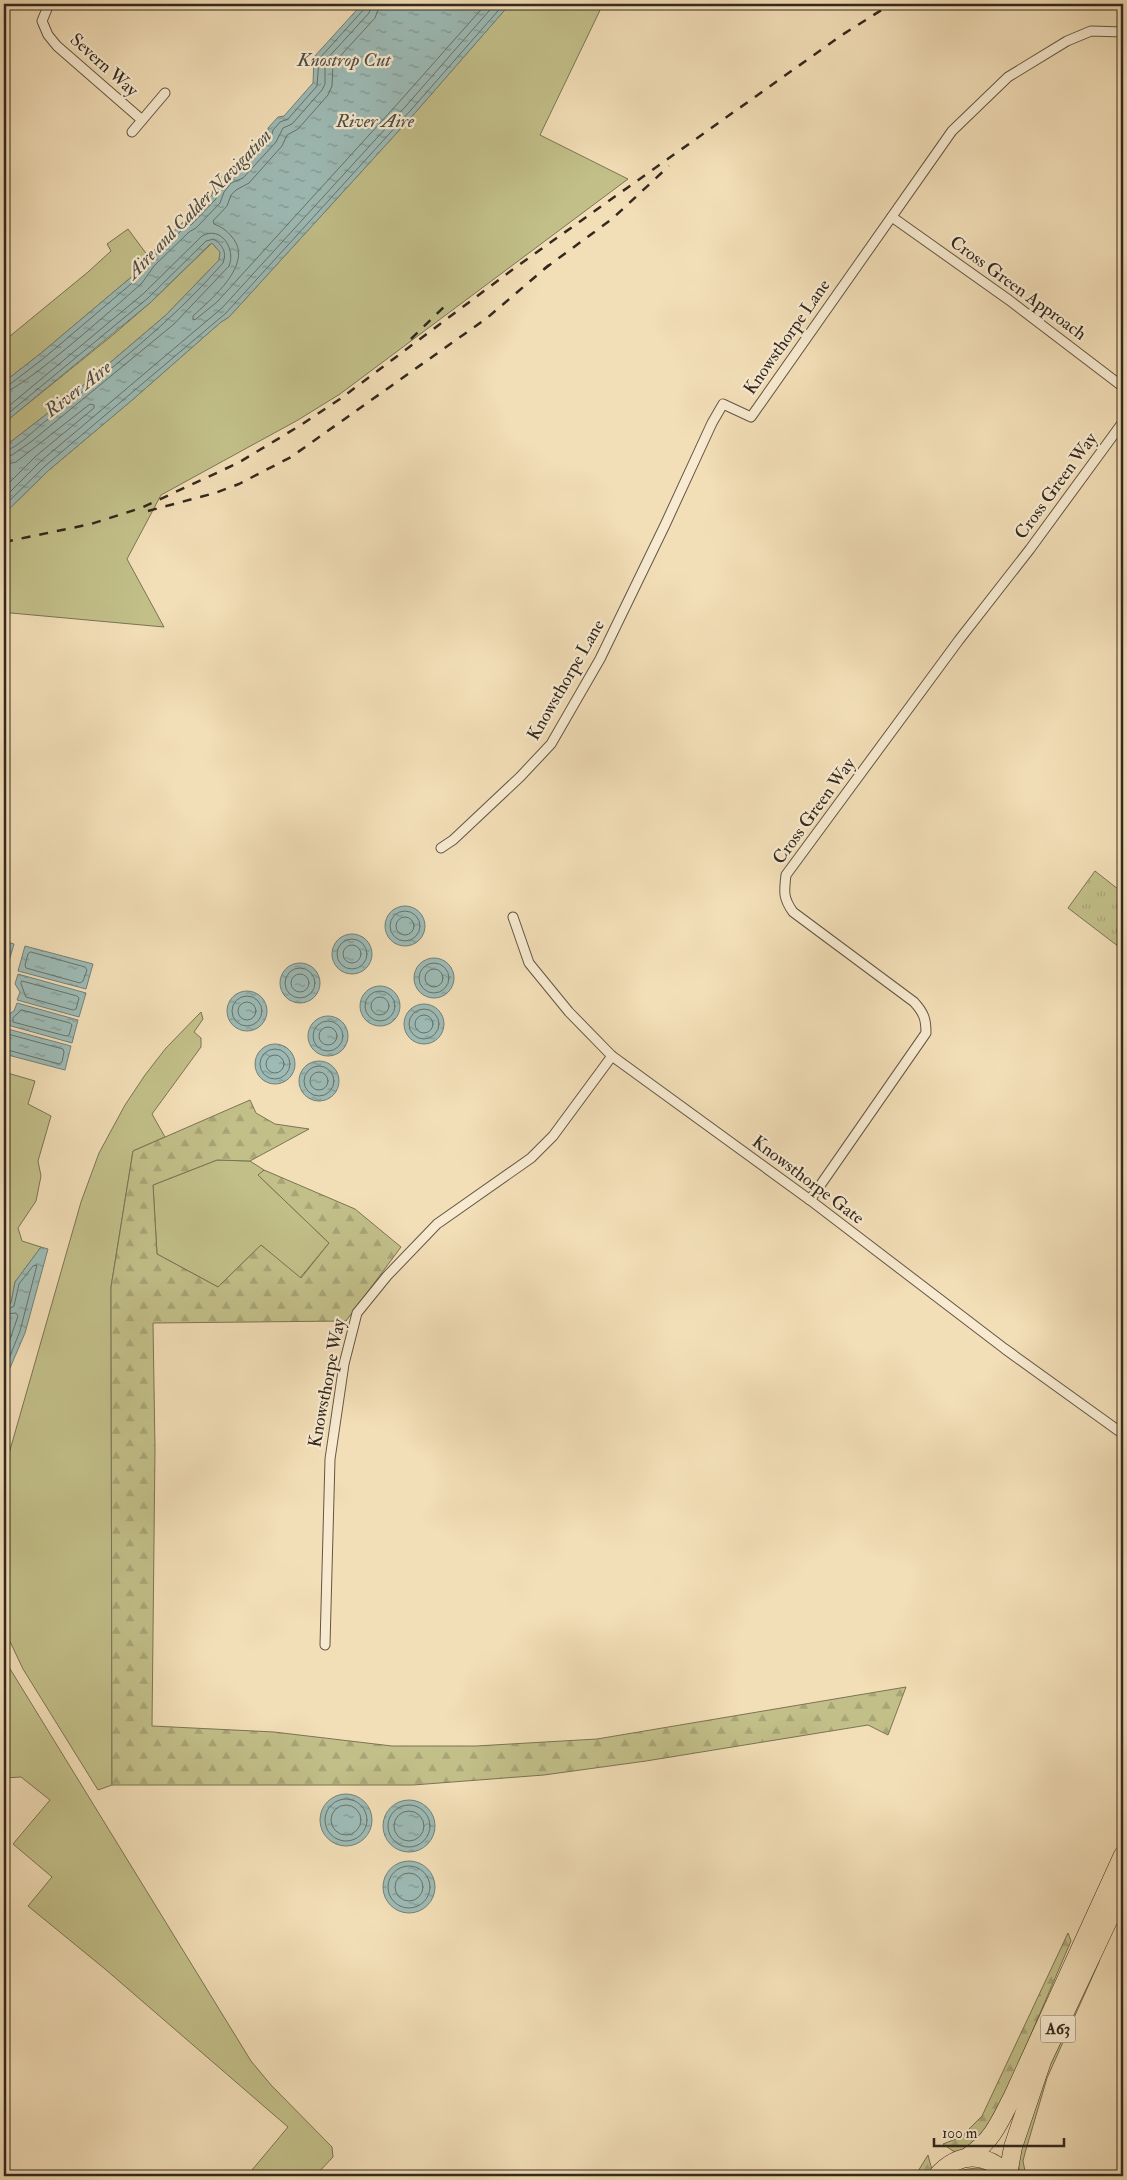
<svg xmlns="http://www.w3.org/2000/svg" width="1127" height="2180" font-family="'IM FELL Double Pica',serif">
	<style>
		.grass { fill: #c2bf89; stroke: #7b7454 }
		.forest { fill: url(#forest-firs); stroke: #7b7454 }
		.park { fill: url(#park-tufts); stroke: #7b7454 }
		.water { fill: url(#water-ripples); stroke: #738079 }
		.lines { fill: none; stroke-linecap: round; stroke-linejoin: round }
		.shore { stroke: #68726a; stroke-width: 1 }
		.street-casing { stroke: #645644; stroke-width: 11 }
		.highway-casing { stroke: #34281e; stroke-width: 19 }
		.street { stroke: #f7ead0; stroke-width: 9 }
		.highway { stroke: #f2deb7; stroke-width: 18 }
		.rail { stroke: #34281e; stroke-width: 2.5; stroke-dasharray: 9 9; stroke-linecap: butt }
		.labels { text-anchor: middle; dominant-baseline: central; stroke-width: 4.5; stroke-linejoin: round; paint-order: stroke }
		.shield { fill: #f7ead0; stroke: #6e6253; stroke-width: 1 }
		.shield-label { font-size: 16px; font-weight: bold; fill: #34281e }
		.street-label { font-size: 18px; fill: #34281e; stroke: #f7ead0 }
		.water-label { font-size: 19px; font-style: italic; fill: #4e4d44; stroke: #f7ead0 }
	</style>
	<defs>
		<pattern id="forest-firs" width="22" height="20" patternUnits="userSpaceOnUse" patternTransform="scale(1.25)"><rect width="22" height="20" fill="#c2bf89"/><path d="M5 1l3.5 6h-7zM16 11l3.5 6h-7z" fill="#a7a476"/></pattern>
		<pattern id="park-tufts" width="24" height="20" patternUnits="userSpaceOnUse" patternTransform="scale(1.25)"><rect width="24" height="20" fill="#c2bf89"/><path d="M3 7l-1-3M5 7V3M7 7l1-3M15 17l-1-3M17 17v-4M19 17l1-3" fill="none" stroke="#a7a476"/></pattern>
		<pattern id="water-ripples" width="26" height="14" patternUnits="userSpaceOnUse" patternTransform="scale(1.25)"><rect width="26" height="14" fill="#9dbbb6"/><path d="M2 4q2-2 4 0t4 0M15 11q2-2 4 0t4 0" fill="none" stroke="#819893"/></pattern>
	</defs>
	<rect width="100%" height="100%" fill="#f2deb7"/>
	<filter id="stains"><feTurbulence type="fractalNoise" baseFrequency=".004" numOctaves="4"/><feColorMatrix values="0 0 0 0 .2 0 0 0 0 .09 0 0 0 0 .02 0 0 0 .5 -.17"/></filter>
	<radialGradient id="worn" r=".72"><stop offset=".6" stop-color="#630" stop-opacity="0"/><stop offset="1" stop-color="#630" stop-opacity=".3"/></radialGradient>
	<g class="grass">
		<polygon points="510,4 603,4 540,135 628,179 340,394 298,420 161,495 127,559 164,627 11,613 4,616 4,512 9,509 49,470 131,401 221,322 229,317 414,114"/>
		<polygon points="128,229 148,256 139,266 135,274 40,354 4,382 4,341 88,272 111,251 107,244"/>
		<polygon points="212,243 220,252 219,260 166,315 79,389 4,447 4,423 114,334 151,302"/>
		<polygon points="201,1012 203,1019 194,1032 201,1038 201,1047 152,1114 165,1137 133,1151 111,1287 112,1785 98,1790 23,1669 4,1629 4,1471 81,1202 99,1153 125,1105 145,1075 166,1048"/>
		<polygon points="4,1072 35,1081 28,1104 51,1116 38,1161 41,1176 36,1201 18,1228 22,1241 41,1247 15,1282 11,1303 8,1304 4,1297"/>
		<polygon points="217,1160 250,1161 264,1170 259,1176 329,1243 300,1278 261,1245 218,1287 157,1254 153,1185"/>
		<polygon points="4,1659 251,2061 271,2085 332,2147 333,2157 315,2176 247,2176 288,2127 105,1969 28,1906 52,1877 13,1844 50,1800 21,1777 4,1778"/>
		<polygon points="1100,1953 1099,1962 1047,2078 1025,2153 1023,2161 1026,2176 1020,2176 1018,2161 1020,2152 1043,2076"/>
		<path d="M978,2168L990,2171L999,2176H953C959,2169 969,2169 978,2168Z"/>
	</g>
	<g class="forest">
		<polygon points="250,1100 256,1113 275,1124 309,1129 250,1161 217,1160 153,1185 157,1254 218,1287 261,1245 301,1278 329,1243 258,1175 264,1170 355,1209 401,1247 346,1321 153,1323 155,1449 152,1726 274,1732 392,1746 476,1746 597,1739 906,1687 888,1735 868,1725 646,1761 544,1775 413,1785 112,1785 111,1287 133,1151"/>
		<polygon points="1068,1933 1071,1941 1005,2095 981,2137 966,2149 959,2152 953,2151 943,2144 961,2137 982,2116"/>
		<polygon points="928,2155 932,2170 928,2176 915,2176"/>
	</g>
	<polygon class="park" points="1095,871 1123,893 1123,950 1068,908"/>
	<g class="water">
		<polygon points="362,4 510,4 414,114 229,317 221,322 131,401 49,470 9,509 4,512 4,447 79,389 166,315 219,260 220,252 212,243 209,245 151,302 4,423 4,382 40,354 135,274 146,258 183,222 188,220 212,195 213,188 225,173 235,170 268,134 268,128 278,117 284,116 313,83 314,57"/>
		<circle cx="405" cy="926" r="20"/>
		<circle cx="352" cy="954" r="20"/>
		<polygon points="4,941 14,944 7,968 4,967"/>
		<polygon points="25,946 93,964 86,989 18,971"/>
		<circle cx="434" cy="978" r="20"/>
		<circle cx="300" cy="983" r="20"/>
		<polygon points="18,974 86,993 79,1017 17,1000 20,992 15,984"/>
		<circle cx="380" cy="1006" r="20"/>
		<circle cx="247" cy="1011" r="20"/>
		<polygon points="17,1003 78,1020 72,1043 4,1024 6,1016 14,1011"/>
		<circle cx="424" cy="1024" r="20"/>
		<circle cx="328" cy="1036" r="20"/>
		<polygon points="4,1028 71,1046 65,1070 4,1054"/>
		<circle cx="275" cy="1064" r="20"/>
		<circle cx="319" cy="1081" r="20"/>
		<polygon points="41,1247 48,1249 25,1333 4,1382 4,1297 8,1304 11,1303 15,1282"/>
		<circle cx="346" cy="1820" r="26"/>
		<circle cx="409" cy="1826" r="26"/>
		<circle cx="409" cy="1887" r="26"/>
	</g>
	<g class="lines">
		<g class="shore">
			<path d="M380,4L375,18L333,64L332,86L328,95L298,129L287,135L282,146L249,183L236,190L231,195L227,206L213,221L214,224C222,227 227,231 232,237C255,264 211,299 193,316V320L196,319L217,302L400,101L486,4"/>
			<polyline points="4,386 9,385 44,358 138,278 149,262 185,227 192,224 216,199 218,190 228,178 239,173 271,138 273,130 280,122 288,119 317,86 319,59 364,9 366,4"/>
			<path d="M4,392C21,391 123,300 142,283L154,266L189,232L196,228L220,203L224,192L231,183L243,178L276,142L283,128L292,124L322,90L325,84V61L369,13L372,4"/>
			<path d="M4,410L143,294L202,236C221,225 236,249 229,266L174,324L32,441L12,455L4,457"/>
			<path d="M4,417L148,298L206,241L214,239C223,246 227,252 223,263C171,323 108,371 47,420C36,428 17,449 4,451"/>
			<polyline points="4,465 16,462 90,404 94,405 94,408 36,456 4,488"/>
			<polyline points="4,498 41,461 222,308 406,106 495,4"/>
			<polyline points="4,506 45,466 226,313 411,110 504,4"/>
			<circle cx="405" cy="926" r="15"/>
			<circle cx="405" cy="926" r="9"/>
			<circle cx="352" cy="954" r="15"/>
			<circle cx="352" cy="954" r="9"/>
			<polygon points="31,952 85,967 87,970 83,981 80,983 26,968 25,965 28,954"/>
			<circle cx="434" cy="978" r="15"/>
			<circle cx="300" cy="983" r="15"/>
			<circle cx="434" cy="978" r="9"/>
			<circle cx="300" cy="983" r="9"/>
			<polygon points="22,981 77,996 79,998 76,1009 73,1010 26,997 21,984"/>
			<circle cx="380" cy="1006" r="15"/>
			<circle cx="247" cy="1011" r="15"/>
			<circle cx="380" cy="1006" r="9"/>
			<circle cx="247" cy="1011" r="9"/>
			<circle cx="424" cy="1024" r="15"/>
			<polygon points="22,1010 70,1023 72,1025 69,1035 66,1036 13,1022 13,1018"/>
			<circle cx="424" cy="1024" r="9"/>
			<circle cx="328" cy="1036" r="15"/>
			<circle cx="328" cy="1036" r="9"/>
			<polyline points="4,1033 63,1049 64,1052 62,1062 59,1064 4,1049"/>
			<circle cx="275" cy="1064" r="15"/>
			<circle cx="275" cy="1064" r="9"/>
			<circle cx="319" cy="1081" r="15"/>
			<circle cx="319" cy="1081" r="9"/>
			<polyline points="4,1307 9,1309 14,1306 19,1284 33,1266 37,1265 20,1331 4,1371"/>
			<polyline points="4,1314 16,1313 18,1316 4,1357"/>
			<circle cx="346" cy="1820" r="21"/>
			<circle cx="409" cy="1826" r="21"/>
			<circle cx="346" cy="1820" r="15"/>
			<circle cx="409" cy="1826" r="15"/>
			<circle cx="409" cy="1887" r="21"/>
			<circle cx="409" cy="1887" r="14"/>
		</g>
		<defs>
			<g id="street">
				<polyline points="49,4 42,21 48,35 57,46 142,120"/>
				<polyline points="132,132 165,93"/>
				<polyline points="892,217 1009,300 1123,387"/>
				<polyline points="441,848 453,840 520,777 551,744 600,659 665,525 712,423 723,404 751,417 952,131 1008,77 1067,41 1091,31 1123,32"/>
				<polyline points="513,917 529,963 569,1012 612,1056 810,1200 1005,1349 1123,1434"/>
				<path d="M810,1200L926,1033C926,1019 924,1013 914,1002L793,912C783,898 784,892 786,875L959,640L1030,549L1123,422"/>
				<polyline points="325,1645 330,1459 344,1364 357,1313 387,1276 437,1224 531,1158 553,1136 612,1056"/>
			</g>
			<g id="highway">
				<path d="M969,2156C993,2140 1000,2121 1013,2096L1123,1855"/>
				<polyline points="1008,2175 1013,2147 1042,2061 1123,1889"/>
				<path d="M937,2176C959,2151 987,2152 1009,2176"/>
			</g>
		</defs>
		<use href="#street" class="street-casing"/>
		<use href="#highway" class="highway-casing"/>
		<use href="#street" class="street"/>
		<use href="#highway" class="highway"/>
		<g class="rail">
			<polyline points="544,269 612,219 669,166"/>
			<polyline points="411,339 449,302"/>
			<polyline points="148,511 215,493 239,484 291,457 487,318 549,265"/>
			<polyline points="4,542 91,524 141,508 238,463 301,425 340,399 516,267 842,35 891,4"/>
		</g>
	</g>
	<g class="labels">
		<rect class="shield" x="1040.5" y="2015.5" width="35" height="27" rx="4"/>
		<g class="shield-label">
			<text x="1058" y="2029">A63</text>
		</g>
		<g class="street-label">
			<text transform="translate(104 65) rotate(42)">Severn Way</text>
			<text transform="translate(1018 288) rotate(36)">Cross Green Approach</text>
			<text transform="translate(787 337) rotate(-55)">Knowsthorpe Lane</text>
			<text transform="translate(1056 486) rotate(-54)">Cross Green Way</text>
			<text transform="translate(566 680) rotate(-60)">Knowsthorpe Lane</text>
			<text transform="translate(814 811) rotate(-54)">Cross Green Way</text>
			<text transform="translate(808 1180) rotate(37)">Knowsthorpe Gate</text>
			<text transform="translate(327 1383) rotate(-79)">Knowsthorpe Way</text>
		</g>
		<g class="water-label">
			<text x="344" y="60">Knostrop Cut</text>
			<text x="375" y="121">River Aire</text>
			<text transform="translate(199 204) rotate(-46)">Aire and Calder Navigation</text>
			<text transform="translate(78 389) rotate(-38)">River Aire</text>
		</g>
	</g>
	<rect width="1127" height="2180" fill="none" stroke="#f2deb7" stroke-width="20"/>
	<rect x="5" y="5" width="1117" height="2170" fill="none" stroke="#34281e" stroke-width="2.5"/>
	<rect x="10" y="10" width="1107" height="2160" fill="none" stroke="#34281e"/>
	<path d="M934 2138v8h130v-8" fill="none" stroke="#34281e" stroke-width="2.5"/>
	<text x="942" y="2138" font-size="15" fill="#34281e" stroke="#f7ead0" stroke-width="4" paint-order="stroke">100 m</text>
	<rect width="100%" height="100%" filter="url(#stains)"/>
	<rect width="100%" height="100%" fill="url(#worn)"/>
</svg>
